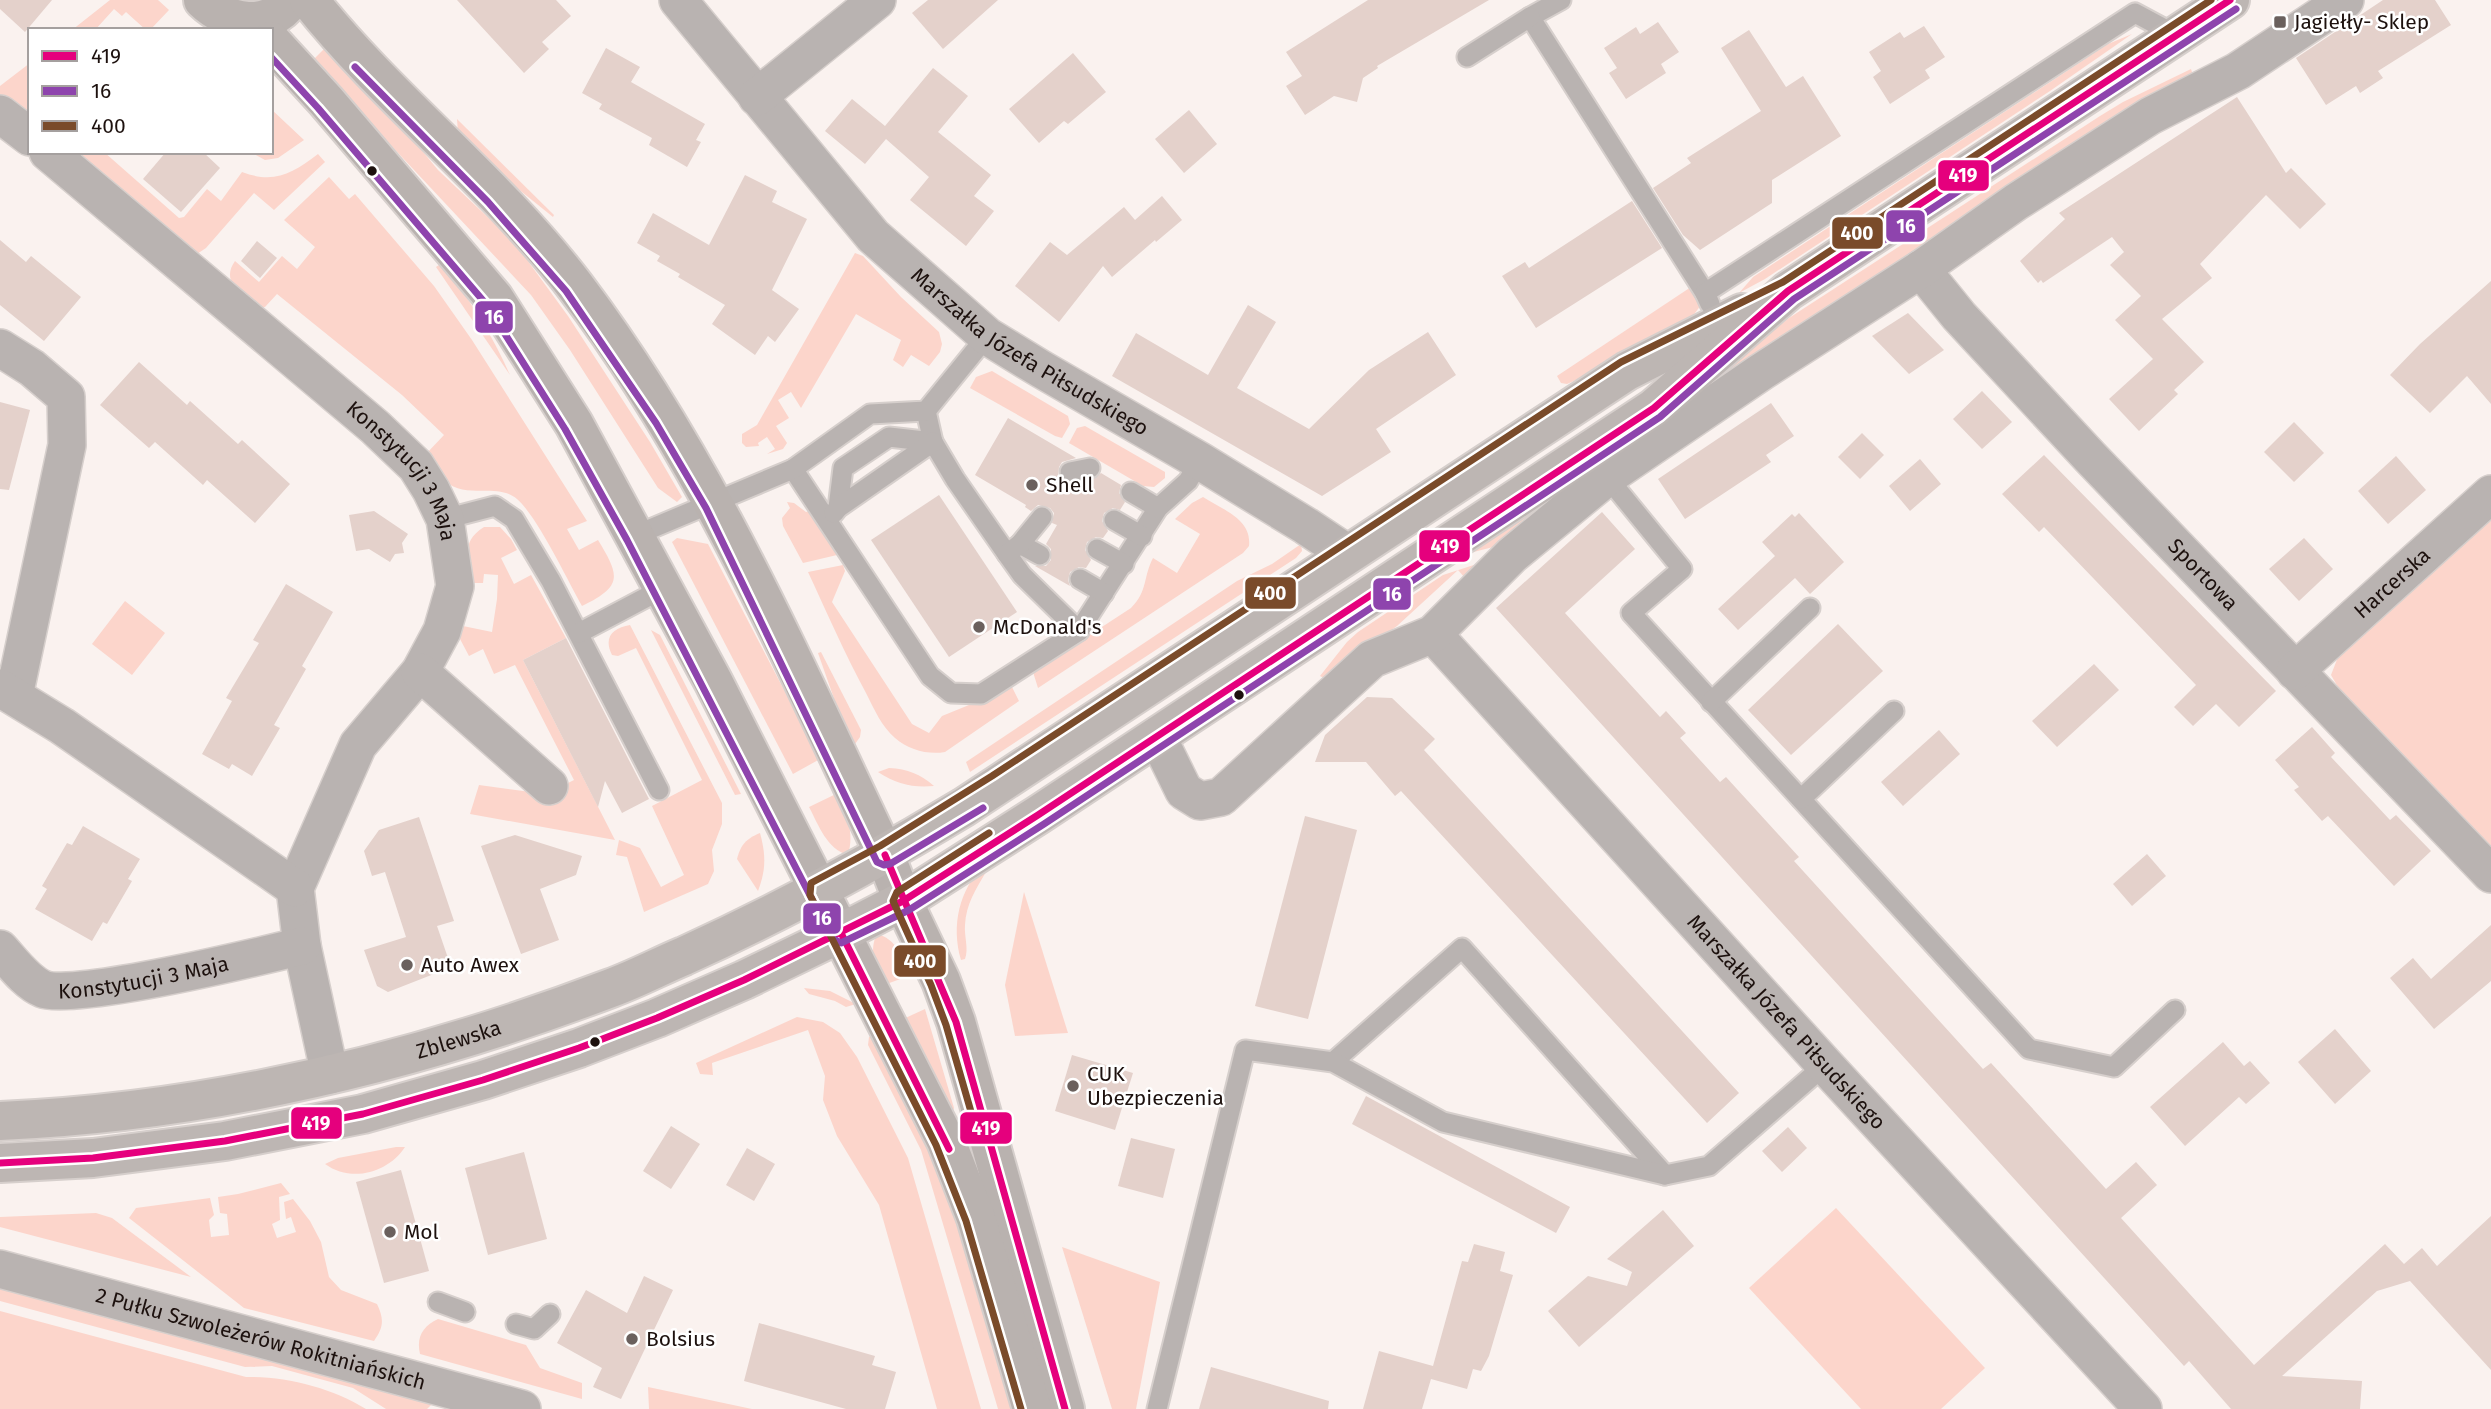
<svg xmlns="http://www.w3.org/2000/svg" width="2491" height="1409" font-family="'Fira Sans',sans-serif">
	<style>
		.green { fill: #fcd5cb }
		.building { fill: #e4d1cb }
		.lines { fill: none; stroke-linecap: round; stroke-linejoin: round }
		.lane-casing { stroke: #d6cfcc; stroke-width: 23 }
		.street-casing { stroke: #d6cfcc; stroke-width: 40 }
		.secondary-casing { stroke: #d6cfcc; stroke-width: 42 }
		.primary-casing { stroke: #d6cfcc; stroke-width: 42 }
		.lane { stroke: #b9b3b1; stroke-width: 19 }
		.street { stroke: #b9b3b1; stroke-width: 37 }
		.secondary { stroke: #b9b2af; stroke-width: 38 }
		.primary { stroke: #bdb6b3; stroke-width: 38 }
		.bus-1-casing { stroke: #fff; stroke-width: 12 }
		.bus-2-casing { stroke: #fff; stroke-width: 12 }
		.bus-3-casing { stroke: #fff; stroke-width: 12 }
		.bus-1 { stroke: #e5007d; stroke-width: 7 }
		.bus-2 { stroke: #8e44ad; stroke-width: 7 }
		.bus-3 { stroke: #7a4b2a; stroke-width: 7 }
		.poi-dot { fill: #6a605d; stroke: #fff; stroke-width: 2.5 }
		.bus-dot { fill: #1d110e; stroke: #fff; stroke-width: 2.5 }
		.labels { text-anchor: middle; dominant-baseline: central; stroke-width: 5; stroke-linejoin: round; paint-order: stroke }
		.poi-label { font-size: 21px; fill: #1d110e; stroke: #fff; text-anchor: start }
		.street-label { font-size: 21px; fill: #1d110e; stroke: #fff }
		.line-badge { stroke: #fff; stroke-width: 2.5 }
		.badge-label { font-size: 19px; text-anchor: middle; font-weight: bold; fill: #fff }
	</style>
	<rect width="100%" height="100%" fill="#faf2ef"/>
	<g class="green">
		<polygon points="110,0 158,0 169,10 150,30 146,30 126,12 122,16 114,9 95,30 72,30"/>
		<polygon points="2132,34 2050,91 1765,279 1739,293 1753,277 2108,44"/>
		<polygon points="332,41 438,170 514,242 568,316 650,442 682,497 677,502 658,488 570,350 531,295 312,61"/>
		<polygon points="30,63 30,122 0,96 0,86"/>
		<polygon points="2191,69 2194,78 1672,410 1789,318 2100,116 2123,102"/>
		<polygon points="271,109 304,140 278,158 265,160 254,154 271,152 271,135 274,131 271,128"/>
		<polygon points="457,119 554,215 553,217 501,175 458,133"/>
		<path d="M64,152H104L179,218L184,217L207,189L221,201L242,172C274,184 292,174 318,154L325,162L274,210L254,193L206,248L194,256Z"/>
		<path d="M329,177L349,199L355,194L434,286L472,340L587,521L567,529L579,550L598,540C620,576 623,586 582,606C568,581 537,516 517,499C497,482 466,500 445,481C438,474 432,462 426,454L444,435L402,395L277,294L265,307L257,308C242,295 220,282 235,261L259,282L282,256L297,269L315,247L284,220Z"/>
		<polygon points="855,253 863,256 901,297 939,332 942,344 940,352 929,366 911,355 903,367 893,360 901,340 856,314 801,408 791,392 778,400 789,418 776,426 787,443 783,449 767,454 775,449 767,437 758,443 759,446 746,447 742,443 742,434 757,425"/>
		<path d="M442,263C469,299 492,334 510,375L436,267Z"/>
		<polygon points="1691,287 1701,305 1692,317 1590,374 1567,384 1561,383 1557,376"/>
		<polygon points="992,371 1068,416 1070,424 1062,438 1055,436 970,388 976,377"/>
		<polygon points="1085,426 1165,472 1165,478 1154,487 1143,486 1069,443 1077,428"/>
		<polygon points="1580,477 1501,545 1458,556"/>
		<path d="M1203,497C1223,510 1252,519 1249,546L1243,553L1038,688L1033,672L1131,608C1148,591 1143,577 1153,558L1177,573L1200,534L1175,519L1192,503Z"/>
		<polygon points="787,502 794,503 806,512 809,511 837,555 803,563 783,526 782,518 790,508"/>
		<polygon points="2491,517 2491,851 2342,694 2331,675 2338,657"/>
		<path d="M484,527H500L511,539L517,550L501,558L514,584L531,575L566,638L523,660L615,840L470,814L479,785L546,794L574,780L515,665L494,674L483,649L469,656L460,639L463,626L492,632L497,599L498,575L484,574L483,583H471C469,558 460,542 484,527Z"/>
		<polygon points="677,538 708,544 820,759 793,774 672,542"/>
		<polygon points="1301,544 1302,551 1296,558 970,772 966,762 1237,581 1272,564"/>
		<polygon points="1483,562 1465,578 1458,570 1397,626 1360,653 1330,681 1320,676 1347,642 1358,632 1443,575"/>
		<path d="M843,565L845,571L832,602L912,724L929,733L942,716L969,705H983L1012,687L1019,701L945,752C928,755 909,750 895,738C882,727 874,709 866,693C845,654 827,613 808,572Z"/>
		<polygon points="125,601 165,633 132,675 92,644"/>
		<path d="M630,625L722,803V824L712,850L714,871L708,884L644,912L627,857L616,855L619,840L640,848L661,887L684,875L652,806L702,780L636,648L618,656L612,655C603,637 613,628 630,625Z"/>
		<polygon points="651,630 660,635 741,794 735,795"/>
		<polygon points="821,652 861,730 860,737 855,744 843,724 818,653"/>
		<path d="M889,768C908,769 920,774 934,786C913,788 896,784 878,772Z"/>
		<path d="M838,793C846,814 855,832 848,855C827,849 819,826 809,807Z"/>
		<path d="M760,833C766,855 766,870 758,891L737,859C741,844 746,839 760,833Z"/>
		<path d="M984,864L986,872C976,889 966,904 965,925C964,936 969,949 965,959L961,960C951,925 959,891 984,864Z"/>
		<polygon points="1024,892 1068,1033 1015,1036 1005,985"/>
		<path d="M877,934C895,938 904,958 911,975L884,985C876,969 868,951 877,934Z"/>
		<polygon points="804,988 830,991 856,1004 846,1007 835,1001 809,994"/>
		<polygon points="925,1009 954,1108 952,1113 901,1020"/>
		<polygon points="797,1017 823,1022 840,1033 857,1057 908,1158 981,1409 937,1409 879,1205 837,1136 823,1100 825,1076 808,1030 712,1063 713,1075 700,1074 696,1063"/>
		<polygon points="877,1033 932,1140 1021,1409 998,1409 921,1150 868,1045 869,1037"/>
		<path d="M396,1147H405C388,1173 351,1183 325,1164L338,1158Z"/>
		<path d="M281,1183L290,1194L279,1197L280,1220L272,1224L277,1238L296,1232L291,1217L286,1219L284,1202L293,1199L310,1221L321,1242L329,1277L341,1290L377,1304C384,1319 384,1327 374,1341L244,1308L129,1218L136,1208L210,1198L214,1215L209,1220L211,1237L229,1235L227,1214L220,1213L218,1197L238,1194Z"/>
		<polygon points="1836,1208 1985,1368 1941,1409 1861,1409 1749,1288"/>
		<polygon points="96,1213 112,1218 191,1277 0,1227 0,1217"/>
		<polygon points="1062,1247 1160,1282 1136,1409 1112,1409"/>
		<polygon points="0,1287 432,1404 427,1409 386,1409 353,1388 272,1366 245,1367 0,1301"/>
		<path d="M0,1311L246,1377C286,1376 332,1388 366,1409H0Z"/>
		<path d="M438,1319L526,1345L540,1368L582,1383V1399L420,1354C416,1337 423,1326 438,1319Z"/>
		<polygon points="648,1387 752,1409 649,1409"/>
	</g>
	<g class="building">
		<polygon points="0,0 52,0 25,32 0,9"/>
		<polygon points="457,0 556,0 571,16 542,42 549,49 524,73"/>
		<polygon points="928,0 998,0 943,49 912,13"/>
		<polygon points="1368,0 1489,0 1377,66 1378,68 1363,78 1357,102 1334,96 1305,115 1286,86 1302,76 1286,52"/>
		<polygon points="2383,0 2435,0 2451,25 2378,71 2383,78 2360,93 2356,86 2326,105 2296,58"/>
		<polygon points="1658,22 1679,52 1661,64 1666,73 1626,99 1609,73 1617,68 1604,48 1636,27 1640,34"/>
		<polygon points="1924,26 1945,57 1925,70 1930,78 1890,104 1873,77 1881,71 1869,52 1900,32 1904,38"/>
		<polygon points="1749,30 1786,87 1803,76 1841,136 1772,180 1772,203 1700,250 1683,235 1653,188 1691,163 1687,158 1761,111 1721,48"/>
		<polygon points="606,48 640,67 631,82 705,124 696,140 701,142 687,167 649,145 652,138 599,109 602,104 582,93"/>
		<polygon points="1073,53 1106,92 1068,124 1064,121 1039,143 1009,109"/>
		<polygon points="933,68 968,96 938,132 991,175 974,196 994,211 966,246 910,200 929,177 886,139 865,164 825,131 852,99 885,126"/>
		<polygon points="2237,97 2286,173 2291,168 2326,204 2300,229 2266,195 2200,264 2212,278 2162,319 2204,362 2174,390 2178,394 2139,431 2109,399 2153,359 2115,320 2141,296 2110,265 2124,252 2112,237 2043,283 2041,280 2038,283 2020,261 2065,219 2059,213"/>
		<polygon points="1189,110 1217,144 1184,173 1155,139"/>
		<polygon points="166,152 203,152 220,168 181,212 143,179"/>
		<polygon points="745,175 777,191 772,202 807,219 772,290 799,309 775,342 768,336 755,355 712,324 725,305 678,277 680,274 657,261 660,256 637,243 653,213 709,245"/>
		<polygon points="1162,196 1182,220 1156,242 1155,240 1112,277 1103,266 1059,322 1015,286 1050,242 1067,255 1124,207 1135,220"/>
		<polygon points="1632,201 1662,248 1536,328 1502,276 1525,262 1529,268"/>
		<polygon points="0,240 26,262 31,256 81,297 44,341 0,305"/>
		<polygon points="257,241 277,258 260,278 241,261"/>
		<polygon points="2491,281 2491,404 2467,376 2430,413 2390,375 2420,344"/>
		<polygon points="1248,305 1276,322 1237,388 1309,429 1369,370 1428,332 1456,375 1376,429 1391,452 1322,496 1112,376 1136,333 1208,375"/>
		<polygon points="1908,313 1944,350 1909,374 1872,336"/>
		<polygon points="139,362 187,405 190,401 238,444 242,440 290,484 255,523 207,480 203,485 155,442 149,448 100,405"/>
		<polygon points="1982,391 2012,422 1982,449 1953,419"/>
		<polygon points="0,402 30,410 9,490 0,489"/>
		<polygon points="1771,403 1794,436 1766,455 1771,462 1685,519 1658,479"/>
		<polygon points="1008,418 1076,458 1062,462 1059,467 1058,475 1065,483 1092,480 1101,473 1121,485 1119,493 1125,502 1120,510 1113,508 1104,513 1102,521 1108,531 1103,538 1096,537 1087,542 1085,550 1091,560 1086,568 1079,567 1070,572 1068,580 1070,586 1035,566 1046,566 1051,560 1051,549 1046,544 1057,525 1052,523 1054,513 1050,508 1038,505 1031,511 1025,507 1026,505 975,475"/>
		<polygon points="2294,422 2324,453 2294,482 2264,452"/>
		<polygon points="1862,433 1884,455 1860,479 1838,457"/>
		<polygon points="2044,455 2276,691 2239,727 2216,704 2193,726 2174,707 2196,685 2044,527 2039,532 2002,494"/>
		<polygon points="2396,456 2426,490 2388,524 2358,491"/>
		<polygon points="1920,459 1941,484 1910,511 1889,486"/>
		<polygon points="939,495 1017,612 949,657 871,540"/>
		<polygon points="374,511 408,534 402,543 404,553 395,554 390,562 369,549 356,551 349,515"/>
		<polygon points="1602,512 1635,549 1565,613 1660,717 1666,711 1686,733 1680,738 1720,782 1726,777 1799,857 1794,861 1983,1069 1991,1063 2106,1189 2136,1162 2157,1185 2121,1218 2254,1365 2385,1244 2404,1264 2422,1248 2437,1266 2491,1216 2491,1370 2410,1281 2377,1291 2282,1376 2362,1381 2360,1409 2231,1409 2189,1361 2184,1366 1496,608"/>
		<polygon points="1799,513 1844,562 1810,594 1795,578 1738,630 1718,609 1775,556 1762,542 1792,514 1795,517"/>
		<polygon points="2304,538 2333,569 2299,601 2269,569"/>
		<polygon points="286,584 333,612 302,666 306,669 274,725 280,728 252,776 232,764 229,769 202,754 232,701 226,698 259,643 253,640"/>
		<polygon points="1838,624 1883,671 1791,755 1748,710"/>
		<polygon points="566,638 649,799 622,813 605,781 598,807 523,660"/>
		<polygon points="2094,664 2119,690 2057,747 2032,721"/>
		<polygon points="1367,697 1392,698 1435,739 1424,750 1739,1093 1707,1123 1401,791 1395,796 1366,762 1315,762 1325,735"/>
		<polygon points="2312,727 2335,753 2331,757 2390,820 2396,815 2431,851 2394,886 2328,816 2322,821 2294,790 2299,787 2275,760"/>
		<polygon points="1939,730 1960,754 1903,806 1881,782"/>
		<polygon points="1305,816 1357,830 1308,1019 1255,1006"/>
		<polygon points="419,817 454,921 437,926 448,958 439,972 388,992 377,986 364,950 406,937 385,872 372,876 364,851 379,830"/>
		<polygon points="83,826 140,859 128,879 132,881 107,924 103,922 92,941 35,909 47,889 42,886 67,843 72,845"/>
		<polygon points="515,835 582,856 576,875 540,889 559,940 521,954 481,846"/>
		<polygon points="2147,854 2166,876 2132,906 2113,884"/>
		<polygon points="2491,925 2491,981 2434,1029 2390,978 2413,958 2431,979"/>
		<polygon points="2335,1029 2371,1071 2335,1104 2298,1062"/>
		<polygon points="2223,1042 2244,1066 2250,1061 2270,1083 2246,1104 2239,1097 2185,1146 2150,1107"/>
		<polygon points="1072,1055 1133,1073 1115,1130 1055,1111"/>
		<polygon points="1366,1096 1570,1207 1556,1233 1352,1124"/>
		<polygon points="671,1126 700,1144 671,1189 643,1171"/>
		<polygon points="1788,1127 1807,1148 1782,1172 1762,1151"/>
		<polygon points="1131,1138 1175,1149 1163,1198 1118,1186"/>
		<polygon points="747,1148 775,1164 754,1201 726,1185"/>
		<polygon points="524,1152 547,1239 488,1255 465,1168"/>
		<polygon points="401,1170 429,1271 384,1283 356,1182"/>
		<polygon points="1663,1210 1694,1246 1579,1347 1548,1311 1588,1276 1627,1286 1632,1272 1607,1259"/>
		<polygon points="1474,1244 1505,1252 1500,1271 1513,1275 1489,1356 1481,1371 1473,1369 1467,1389 1431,1379 1422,1409 1363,1409 1379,1351 1433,1366 1462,1261 1468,1262"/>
		<polygon points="644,1276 673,1290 621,1399 593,1387 602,1368 557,1343 586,1290 627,1313"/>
		<polygon points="759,1323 875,1356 872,1365 896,1372 885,1409 846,1409 744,1381"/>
		<polygon points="1211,1367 1329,1401 1328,1409 1199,1409"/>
	</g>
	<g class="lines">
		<defs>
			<g id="lane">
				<polyline points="1561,0 1530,17 1705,293 1710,304"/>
				<polyline points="1467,57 1530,17"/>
				<polyline points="1705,293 2135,13 2176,35"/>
				<polyline points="926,411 933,442 955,479 1007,554 1022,575 1079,631"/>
				<polyline points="793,469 930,676 951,693 981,694 1079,631 1158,508 1188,481 1200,461"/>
				<polyline points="1070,472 1090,468"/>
				<polyline points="1607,477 1682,569 1631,613 2029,1049 2114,1067 2175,1010"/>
				<polyline points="1131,492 1158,508"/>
				<polyline points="838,508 843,468 889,437 933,442"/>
				<polyline points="834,513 838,508 933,442"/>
				<polyline points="445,519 495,506 514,519 551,581 659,790"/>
				<polyline points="1114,520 1142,536"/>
				<polyline points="636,535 793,469 870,414 926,411 987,336"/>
				<polyline points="1020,544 1040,555"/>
				<polyline points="1097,549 1124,564"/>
				<polyline points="1007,554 1020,544 1042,517"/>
				<polyline points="1080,579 1104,593"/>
				<polyline points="579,633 664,588"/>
				<polyline points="1711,702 1810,608"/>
				<polyline points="1801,799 1894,711"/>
				<polyline points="1333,1062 1462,948 1665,1175"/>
				<polyline points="438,1302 465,1312"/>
				<polyline points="516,1324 534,1329 550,1314"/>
				<polyline points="1157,1409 1245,1050 1333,1062 1443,1122 1665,1175 1709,1166 1825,1065"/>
			</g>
			<g id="street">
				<path id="s1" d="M678,0L873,236L987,336L1041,369L1200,461L1306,526L1348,554"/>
				<polyline points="757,97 877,0"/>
				<polyline points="0,114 30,137"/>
				<path id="s2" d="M48,152L375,427L416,466L431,490L445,519L455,586L442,631L420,672L358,745L295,888L302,946L330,1075"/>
				<path id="s3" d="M1921,269L1959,316L2090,457L2491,874"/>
				<polyline points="0,348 32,368 66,397 67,445 14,696"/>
				<path id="s4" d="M1433,634L1825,1065L2143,1409"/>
				<path id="s5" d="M2295,671L2491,494"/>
				<polyline points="420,672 549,786"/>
				<polyline points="0,688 62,726 295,888"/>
				<polyline points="1157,736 1184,791 1200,801 1221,797 1372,659 1433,634 1512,555 1607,477 1761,372 1921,269 2016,202 2150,116 2238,71 2345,0"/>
				<path id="s6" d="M0,949C12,962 26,982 43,989C72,1002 261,956 302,946"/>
				<path id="s7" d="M0,1269L522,1409"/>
			</g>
			<g id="secondary">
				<path d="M203,0C228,24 268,32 291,0"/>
				<path d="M309,0C390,102 496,182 575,286C706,459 792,660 885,855L903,901L941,981L956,1022L1065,1409"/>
				<polyline points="271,41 326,101 494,298 574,424 713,681 946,1141 976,1218 1032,1409"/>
			</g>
			<g id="primary">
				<path id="s8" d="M0,1121C210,1112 416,1062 611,988C636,979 660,966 684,956C781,912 873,862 964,807L1627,371L1742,313"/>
				<polyline points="0,1163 93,1158 225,1141 363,1114 483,1080 579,1048 657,1018 744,980 841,933 903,901 1038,815 1654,408 1788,291 2230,0"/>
			</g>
		</defs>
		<use href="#lane" class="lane-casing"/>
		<use href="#street" class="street-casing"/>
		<use href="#secondary" class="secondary-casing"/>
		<use href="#primary" class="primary-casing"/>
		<use href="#lane" class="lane"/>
		<use href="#street" class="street"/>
		<use href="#secondary" class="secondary"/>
		<use href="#primary" class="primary"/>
		<defs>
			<g id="bus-1">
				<polyline points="885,855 956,1022 1065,1409"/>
				<polyline points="841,933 949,1149"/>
				<polyline points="0,1163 93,1158 225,1141 363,1114 483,1080 579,1048 657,1018 744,980 903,901 1038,815 1654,408 1788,291 2230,0"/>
			</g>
			<g id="bus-2">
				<polyline points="271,57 318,108 486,304 565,429 627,540 832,938 841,943 909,910 1044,824 1660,417 1794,299 2236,9"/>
				<polyline points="355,67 488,202 566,291 656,423 706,508 877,862 884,865 890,864 983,808"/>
			</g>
			<g id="bus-3">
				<polyline points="978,1136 946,1025 931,985 893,901 897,892 989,833"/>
				<polyline points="1021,1409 966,1221 936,1145 810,895 811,883 880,846 992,776 1621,362 1783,282 2211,0"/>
			</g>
		</defs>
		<use href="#bus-1" class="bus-1-casing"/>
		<use href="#bus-2" class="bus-2-casing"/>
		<use href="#bus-3" class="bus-3-casing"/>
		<use href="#bus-1" class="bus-1"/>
		<use href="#bus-2" class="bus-2"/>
		<use href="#bus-3" class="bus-3"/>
	</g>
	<g class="poi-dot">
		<rect x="2273" y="15" width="14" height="14" rx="3.5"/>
		<circle cx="1032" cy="485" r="7"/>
		<circle cx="979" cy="627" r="7"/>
		<circle cx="407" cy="965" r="7"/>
		<circle cx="1073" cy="1086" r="7"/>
		<circle cx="390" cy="1232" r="7"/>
		<circle cx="632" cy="1339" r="7"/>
	</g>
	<g class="bus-dot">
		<circle cx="372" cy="171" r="6"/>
		<circle cx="1239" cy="695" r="6"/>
		<circle cx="595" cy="1042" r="6"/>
	</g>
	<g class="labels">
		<g class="poi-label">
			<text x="2294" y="22">Jagiełły- Sklep</text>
			<text x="1046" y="485">Shell</text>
			<text x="993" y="627">McDonald's</text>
			<text x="421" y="965">Auto Awex</text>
			<text x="1087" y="1074">CUK<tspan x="1087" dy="24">Ubezpieczenia</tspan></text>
			<text x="404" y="1232">Mol</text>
			<text x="646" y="1339">Bolsius</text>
		</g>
		<g class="street-label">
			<text stroke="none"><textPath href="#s1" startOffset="502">Marszałka Józefa Piłsudskiego</textPath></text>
			<text stroke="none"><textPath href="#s2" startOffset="480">Konstytucji 3 Maja</textPath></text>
			<text stroke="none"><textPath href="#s3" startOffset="416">Sportowa</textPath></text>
			<text stroke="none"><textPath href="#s5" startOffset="131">Harcerska</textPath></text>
			<text stroke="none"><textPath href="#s6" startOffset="161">Konstytucji 3 Maja</textPath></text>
			<text stroke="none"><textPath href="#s4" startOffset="525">Marszałka Józefa Piłsudskiego</textPath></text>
			<text stroke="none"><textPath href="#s8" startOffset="467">Zblewska</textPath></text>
			<text stroke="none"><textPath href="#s7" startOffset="270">2 Pułku Szwoleżerów Rokitniańskich</textPath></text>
		</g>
	</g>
	<g class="line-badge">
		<rect x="1937" y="159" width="53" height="33" rx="7" fill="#e5007d"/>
		<rect x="1885" y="209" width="41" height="34" rx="7" fill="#8e44ad"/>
		<rect x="1831" y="216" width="53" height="34" rx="7" fill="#7a4b2a"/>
		<rect x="474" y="300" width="40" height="34" rx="7" fill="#8e44ad"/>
		<rect x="1418" y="529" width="53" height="34" rx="7" fill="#e5007d"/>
		<rect x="1244" y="576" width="53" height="34" rx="7" fill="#7a4b2a"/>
		<rect x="1372" y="577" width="40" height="34" rx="7" fill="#8e44ad"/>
		<rect x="802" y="902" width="40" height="33" rx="7" fill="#8e44ad"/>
		<rect x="893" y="944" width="54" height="34" rx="7" fill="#7a4b2a"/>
		<rect x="290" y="1106" width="53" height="34" rx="7" fill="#e5007d"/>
		<rect x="959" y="1111" width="54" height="34" rx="7" fill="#e5007d"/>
	</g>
	<g class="badge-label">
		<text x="1963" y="182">419</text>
		<text x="1906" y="233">16</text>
		<text x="1857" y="240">400</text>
		<text x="494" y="324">16</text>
		<text x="1445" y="553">419</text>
		<text x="1270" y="600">400</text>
		<text x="1392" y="601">16</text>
		<text x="822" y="925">16</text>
		<text x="920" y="968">400</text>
		<text x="316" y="1130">419</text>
		<text x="986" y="1135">419</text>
	</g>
	<rect x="28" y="28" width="245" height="126" fill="#ffffff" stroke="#a5a09f" stroke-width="2"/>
	<rect x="42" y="51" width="35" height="10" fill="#e5007d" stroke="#a5a09f" stroke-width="2"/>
	<text x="91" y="63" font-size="21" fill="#1d110e">419</text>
	<rect x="42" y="86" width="35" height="10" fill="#8e44ad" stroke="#a5a09f" stroke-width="2"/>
	<text x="91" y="98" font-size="21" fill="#1d110e">16</text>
	<rect x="42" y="121" width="35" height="10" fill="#7a4b2a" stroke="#a5a09f" stroke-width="2"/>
	<text x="91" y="133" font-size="21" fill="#1d110e">400</text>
</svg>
